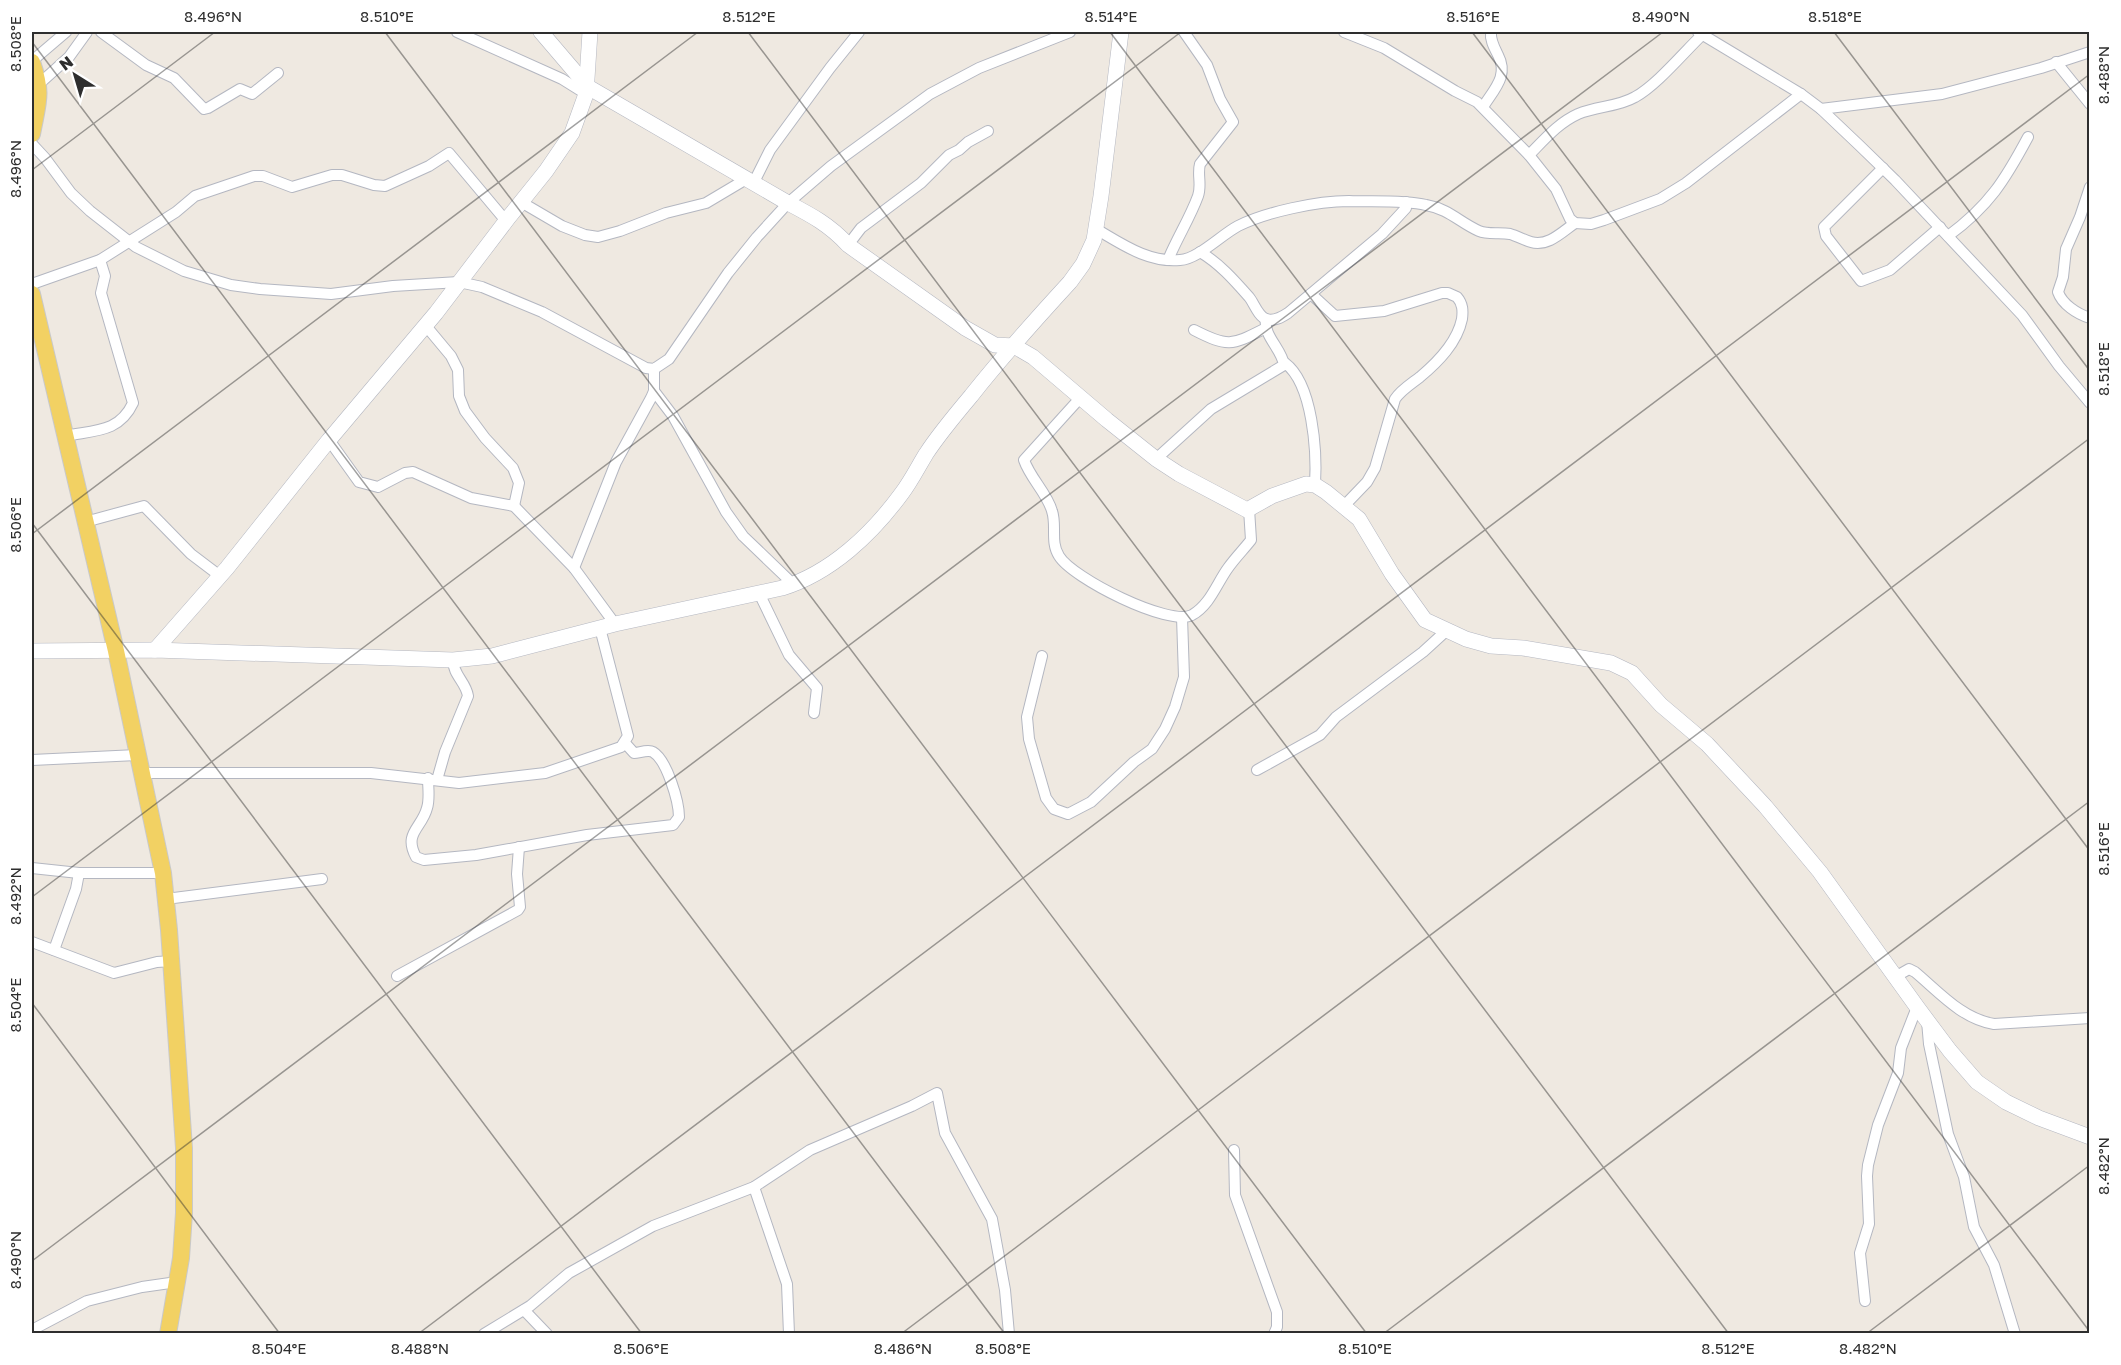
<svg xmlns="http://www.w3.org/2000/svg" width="2121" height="1365" font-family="'Golos Text',sans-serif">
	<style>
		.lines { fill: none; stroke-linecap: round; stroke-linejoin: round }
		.street-casing { stroke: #b4b7c1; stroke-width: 12 }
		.secondary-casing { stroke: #b4b7c1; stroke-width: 16 }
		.primary-casing { stroke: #c9c9c9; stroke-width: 18 }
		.street { stroke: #fff; stroke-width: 10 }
		.secondary { stroke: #fff; stroke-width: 15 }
		.primary { stroke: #f2d163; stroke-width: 16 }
		.ticks { fill: none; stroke: #2e2e2e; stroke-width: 1.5; stroke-opacity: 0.45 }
		.neatline { fill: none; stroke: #2e2e2e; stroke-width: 2 }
		.ticks-label { font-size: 15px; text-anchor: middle; fill: #2e2e2e }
	</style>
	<rect width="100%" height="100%" fill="#efe9e1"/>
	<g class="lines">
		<defs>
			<g id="street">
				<polyline points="101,32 146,65 174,78 204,109 208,108 240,89 252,94 278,73"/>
				<polyline points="457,32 562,79 586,94"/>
				<polyline points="1344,32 1384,48 1455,91 1477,102 1529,155 1556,189 1570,219 1575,223 1591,224 1604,220 1660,199 1686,183 1801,94"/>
				<polyline points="1698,32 1801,94 1821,109 1860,146 1895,180 2022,315 2059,366 2090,403"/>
				<polyline points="32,61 66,32"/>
				<polyline points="2056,62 2090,104"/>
				<polyline points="39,84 69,57 87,32"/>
				<path d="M1483,107C1494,89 1509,76 1498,55C1494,47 1490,40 1491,32"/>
				<polyline points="1821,109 1942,94 2041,68 2090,52"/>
				<polyline points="32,144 45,158 71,193 90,211 136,247 184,271 231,285 260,289 331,294 393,286 459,282 482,287 542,312 646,368 654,369 669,359 728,273 757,237 788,203 831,166 930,94 979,68 1070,32"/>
				<path d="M1529,155C1544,140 1558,123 1578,114C1597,106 1618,107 1635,97C1657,85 1684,52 1703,34"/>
				<polyline points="1883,168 1824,227 1826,236 1861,281 1890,270 1940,227"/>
				<polyline points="754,182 770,150 830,68 859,32"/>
				<path d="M2090,187L2080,217L2066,249L2063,277L2058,292C2062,304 2077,314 2090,318"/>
				<polyline points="521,202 562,226 585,235 598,237 620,231 666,213 706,203 748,178"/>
				<path d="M1096,229C1122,244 1148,263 1180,260C1198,259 1221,235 1238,226C1266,212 1317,201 1349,201C1372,202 1404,200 1426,205C1449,209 1459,222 1479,231C1488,235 1500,232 1510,234C1517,236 1524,240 1531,242C1548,247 1562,232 1575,223"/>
				<path d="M1948,236C1989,206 2005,180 2028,137"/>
				<polyline points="848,245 861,228 921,183 949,155 959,150 968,142 988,131"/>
				<path d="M1200,252C1219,263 1234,280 1249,297C1254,303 1258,316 1266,319C1274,322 1282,317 1288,313L1382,234L1406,208V202"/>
				<path d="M1168,260C1177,238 1190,218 1198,196C1202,185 1197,174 1200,164L1233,122L1220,99L1207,65L1184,32"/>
				<polyline points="32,284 100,260 176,212 195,196 254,176 263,176 292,187 332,175 342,175 374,185 385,186 429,166 449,153 506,221"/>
				<path d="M1311,294L1335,316L1384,311L1442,293H1448L1457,297C1463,304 1463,311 1462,319C1457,343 1438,362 1420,377C1411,384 1401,390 1395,399L1375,468L1367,482L1344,506"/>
				<polyline points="426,326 451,356 458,370 459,396 465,411 485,438 513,468 519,483 514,506"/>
				<path d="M1194,330C1229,348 1232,345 1266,328"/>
				<path d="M1285,363C1313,384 1317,452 1315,485"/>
				<polyline points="654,391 673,416 726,512 743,536 793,584"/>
				<path d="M1081,397L1024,460C1030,478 1047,493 1052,511C1057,526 1050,542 1059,556C1072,578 1169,627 1192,615C1210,605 1217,583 1228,568C1235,558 1244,549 1251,540L1249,509"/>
				<path d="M65,436C94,430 119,433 133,403L101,293L105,276L100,260"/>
				<polyline points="329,440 359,482 378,487 405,473 413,472 471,498 514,506 574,568 615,624"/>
				<path d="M1156,459L1211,409L1284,365C1282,349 1263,336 1266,319"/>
				<polyline points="85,522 144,506 191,554 220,576"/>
				<polyline points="574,568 616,462 651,398 654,391 654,369"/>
				<polyline points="759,593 789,655 817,688 814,713"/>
				<polyline points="1042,656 1027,717 1029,739 1046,798 1054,809 1068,814 1091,802 1134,762 1152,749 1165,729 1175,707 1184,677 1182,617"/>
				<polyline points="32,760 137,755"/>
				<polyline points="1257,770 1320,735 1336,717 1423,652 1446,631"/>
				<polyline points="141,773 371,773 459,783 545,773 621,747 628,736 600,628"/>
				<path d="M428,778C428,788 430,799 427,808C422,828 403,833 416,857L424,860L476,855L587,835L673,825L679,817C679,802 667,760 653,752C648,749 639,753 634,753L625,743"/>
				<path d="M437,780L445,752L468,696C466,682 453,675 453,660"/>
				<polyline points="32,868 79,873 163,873"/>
				<polyline points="166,899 322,879"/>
				<polyline points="32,942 114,973 157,962 172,961"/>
				<polyline points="54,950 76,889 79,873"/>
				<polyline points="397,976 518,910 520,907 517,874 519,847"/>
				<path d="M1895,977L1909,969L1915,972C1939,992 1962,1019 1994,1024L2090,1018"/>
				<polyline points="1927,1021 1929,1044 1948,1134 1964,1177 1974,1227 1994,1265 2015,1334"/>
				<polyline points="1234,1150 1235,1195 1277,1312 1277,1327 1274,1334"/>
				<polyline points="754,1187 787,1284 789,1334"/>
				<polyline points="1865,1301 1860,1253 1869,1224 1867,1176 1868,1165 1878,1125 1898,1073 1901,1048 1917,1007"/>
				<polyline points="524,1310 547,1334"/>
				<polyline points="32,1330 87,1301 142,1287 177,1282"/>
				<polyline points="484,1334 530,1306 569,1273 653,1226 754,1187 810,1150 912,1106 937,1093 945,1133 992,1219 1005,1290 1009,1334"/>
			</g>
			<g id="secondary">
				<path d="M541,32L588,87L788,203C811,215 830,225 848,245L965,328L995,345L1014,346L1033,357L1107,420L1156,459L1179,474L1247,510L1272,496L1306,484L1315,485L1326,492L1359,519L1392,574L1425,620L1466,639L1491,646L1523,648L1611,663L1632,673L1661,705L1707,744L1765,806L1820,872L1917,1007L1950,1051L1977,1082L2006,1102L2039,1118L2090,1137"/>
				<polyline points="155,650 227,568 329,440 436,313 509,217 546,171 572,133 586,94 590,32"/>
				<path d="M32,651L155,650L453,660L492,656L615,624L782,588C831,573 872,534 902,493C911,481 918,467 926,454C939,434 955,415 971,396C1002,357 1036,319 1070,282L1083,264L1094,240L1101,196L1121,32"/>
			</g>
			<g id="primary">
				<path d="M32,62C43,94 38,102 32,134"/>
				<polyline points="32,294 116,651 163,873 169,930 184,1148 184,1213 181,1258 168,1334"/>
			</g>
		</defs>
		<use href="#street" class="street-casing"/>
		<use href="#secondary" class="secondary-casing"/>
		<use href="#primary" class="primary-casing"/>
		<use href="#street" class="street"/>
		<use href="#secondary" class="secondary"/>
		<use href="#primary" class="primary"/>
	</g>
	<path class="ticks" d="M385,32L1367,1334M748,32L1729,1334M1110,32L2090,1332M1472,32L2090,851M1834,32L2090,371M32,42L1005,1334M32,170L215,32M32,523L642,1334M32,534L698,32M32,897L1181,32M32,1003L280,1334M32,1261L1663,32M418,1334L2090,74M901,1334L2090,438M1383,1334L2090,801M1866,1334L2090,1165"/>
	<rect width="2121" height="1365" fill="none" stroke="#ffffff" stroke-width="66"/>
	<g transform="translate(75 75) rotate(323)" stroke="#ffffff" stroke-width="4.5" paint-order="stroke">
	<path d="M0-4.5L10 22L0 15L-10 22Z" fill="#2e2e2e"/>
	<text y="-9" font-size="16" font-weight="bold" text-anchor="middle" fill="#2e2e2e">N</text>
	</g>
	<rect x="33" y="33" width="2055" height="1299" class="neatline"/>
	<g class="ticks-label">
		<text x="213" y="22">8.496°N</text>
		<text x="387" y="22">8.510°E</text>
		<text x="749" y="22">8.512°E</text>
		<text x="1111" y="22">8.514°E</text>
		<text x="1473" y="22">8.516°E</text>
		<text x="1661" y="22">8.490°N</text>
		<text x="1835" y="22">8.518°E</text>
		<text transform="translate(16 44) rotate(-90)" y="5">8.508°E</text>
		<text transform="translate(2104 75) rotate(-90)" y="5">8.488°N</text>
		<text transform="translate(16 169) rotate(-90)" y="5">8.496°N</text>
		<text transform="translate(2104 369) rotate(-90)" y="5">8.518°E</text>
		<text transform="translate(16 525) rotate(-90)" y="5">8.506°E</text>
		<text transform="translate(2104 849) rotate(-90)" y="5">8.516°E</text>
		<text transform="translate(16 896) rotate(-90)" y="5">8.492°N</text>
		<text transform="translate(16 1005) rotate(-90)" y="5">8.504°E</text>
		<text transform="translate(2104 1166) rotate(-90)" y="5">8.482°N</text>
		<text transform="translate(16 1260) rotate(-90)" y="5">8.490°N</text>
		<text x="279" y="1354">8.504°E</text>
		<text x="420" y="1354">8.488°N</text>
		<text x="641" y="1354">8.506°E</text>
		<text x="903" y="1354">8.486°N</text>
		<text x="1003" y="1354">8.508°E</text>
		<text x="1365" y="1354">8.510°E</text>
		<text x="1728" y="1354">8.512°E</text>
		<text x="1868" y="1354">8.482°N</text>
	</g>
</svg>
